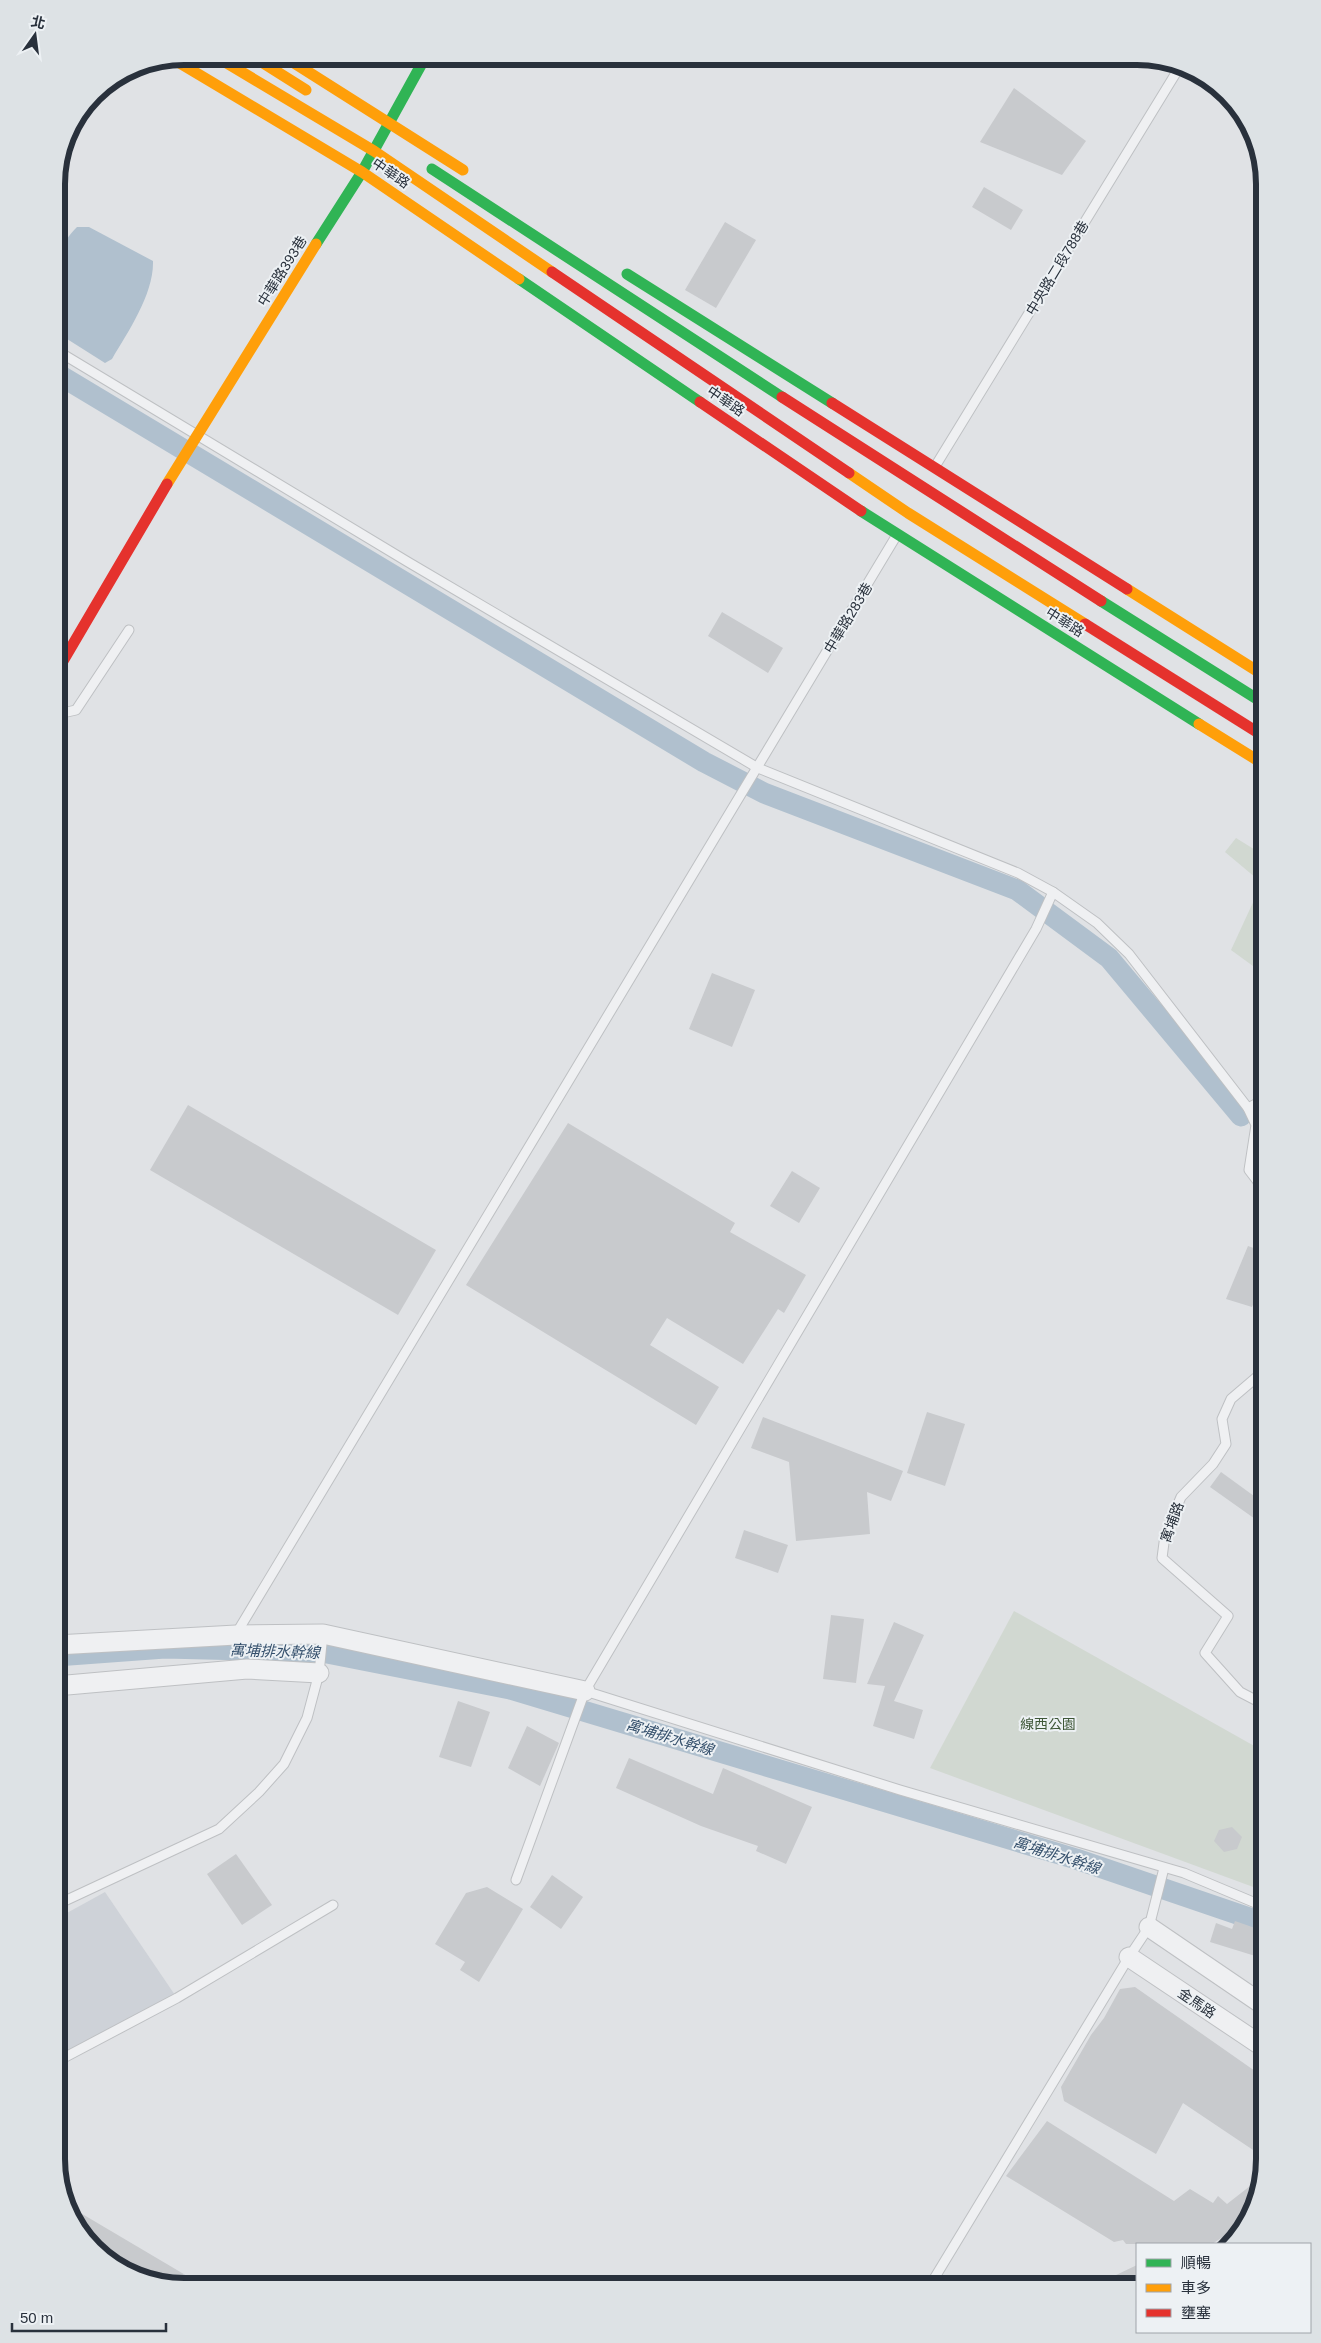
<svg xmlns="http://www.w3.org/2000/svg" width="1321" height="2343" font-family="Helvetica,'Noto Sans TC',sans-serif">
	<style>
		.built { fill: #ced2d8 }
		.green { fill: #d1d8d1 }
		.water { fill: #b0c0ce }
		.lines { fill: none; stroke-linecap: round; stroke-linejoin: round }
		.canal { stroke: #b0c0ce; stroke-width: 21 }
		.building { fill: #c8cacd }
		.lane-casing { stroke: #bec0c3; stroke-width: 11 }
		.street-casing { stroke: #bec0c3; stroke-width: 21 }
		.lane { stroke: #eff0f2; stroke-width: 9 }
		.street { stroke: #eff0f2; stroke-width: 19 }
		.fast { stroke: #30b455; stroke-width: 11 }
		.slow { stroke: #ff9f0a; stroke-width: 11 }
		.jam { stroke: #e5322d; stroke-width: 11 }
		.labels { text-anchor: middle; dominant-baseline: central; stroke-width: 4; stroke-linejoin: round; paint-order: stroke }
		.street-label { font-size: 14px; fill: #29313c; stroke: #edf1f4 }
		.park-label { font-size: 14px; fill: #3e5737; stroke: #edf1f4 }
		.water-label { font-size: 15px; font-style: italic; fill: #36516d; stroke: #edf1f4 }
		.rim { fill: none; stroke: #29313c; stroke-width: 6 }
	</style>
	<rect width="100%" height="100%" fill="#e0e2e5"/>
	<polygon class="built" points="105,1892 177,1998 56,2061 56,1919"/>
	<g class="green">
		<polygon points="1236,838 1265,856 1264,974 1231,950 1262,883 1225,852"/>
		<polygon points="1014,1611 1265,1752 1265,1875 1256,1888 930,1768"/>
	</g>
	<path class="water" d="M77,227H89L153,261C154,294 128,332 112,359L105,363L56,332C56,298 49,253 77,227Z"/>
	<g class="lines">
		<g class="canal">
			<polyline points="56,373 704,762 764,793 1017,890 1109,958 1241,1116"/>
			<polyline points="56,1656 165,1648 322,1652 510,1689 1076,1859 1255,1920 1265,1926"/>
		</g>
	</g>
	<g class="building">
		<polygon points="1014,88 1086,141 1062,175 980,142"/>
		<polygon points="984,187 1023,210 1011,230 972,207"/>
		<polygon points="725,222 756,240 716,308 685,290"/>
		<polygon points="722,612 783,648 768,673 708,636"/>
		<polygon points="712,973 755,990 732,1047 689,1029"/>
		<polygon points="188,1105 436,1250 398,1315 150,1170"/>
		<polygon points="568,1123 735,1223 730,1232 806,1275 784,1313 778,1309 743,1364 667,1318 650,1345 719,1387 696,1425 466,1285"/>
		<polygon points="792,1171 820,1188 799,1223 770,1206"/>
		<polygon points="1248,1246 1265,1252 1265,1277 1252,1307 1226,1299"/>
		<polygon points="927,1412 965,1424 945,1486 907,1473"/>
		<polygon points="763,1417 903,1471 891,1501 867,1492 870,1534 796,1541 789,1462 751,1448"/>
		<polygon points="1221,1472 1254,1496 1265,1482 1265,1526 1210,1487"/>
		<polygon points="744,1530 788,1545 778,1573 735,1558"/>
		<polygon points="831,1615 864,1619 856,1683 823,1679"/>
		<polygon points="894,1622 924,1635 894,1701 923,1710 914,1739 873,1726 885,1686 867,1684"/>
		<polygon points="458,1701 490,1712 471,1767 439,1757"/>
		<polygon points="527,1726 559,1743 540,1786 508,1768"/>
		<polygon points="629,1758 713,1794 723,1768 812,1807 786,1864 756,1851 758,1846 701,1826 616,1788"/>
		<polygon points="1232,1827 1242,1837 1237,1849 1224,1852 1214,1841 1219,1830"/>
		<polygon points="236,1854 272,1905 242,1925 207,1874"/>
		<polygon points="552,1875 583,1897 561,1929 530,1907"/>
		<polygon points="487,1887 523,1909 479,1982 460,1970 465,1962 435,1944 466,1893"/>
		<polygon points="1235,1921 1255,1928 1254,1933 1265,1939 1265,1959 1210,1942 1216,1923 1232,1929"/>
		<polygon points="1135,1987 1265,2078 1265,2158 1183,2103 1156,2154 1064,2101 1061,2087 1091,2035 1104,2018 1120,1989"/>
		<polygon points="1047,2121 1174,2201 1190,2189 1213,2203 1218,2196 1227,2204 1259,2179 1246,2222 1212,2244 1126,2244 1123,2240 1114,2242 1006,2176"/>
		<polygon points="67,2205 204,2286 176,2286 113,2265 69,2215"/>
		<polygon points="1137,2265 1137,2287 1091,2287"/>
	</g>
	<g class="lines">
		<defs>
			<g id="lane">
				<polyline points="56,350 408,562 758,768 1018,873 1053,892 1097,923 1129,954 1248,1108"/>
				<polyline points="936,465 1179,68"/>
				<polyline points="56,705 67,712 76,710 129,630"/>
				<polyline points="1265,1191 1249,1170 1256,1125 1248,1108 1265,1099"/>
				<polyline points="236,1634 895,538"/>
				<polyline points="585,1691 900,1790 1184,1873 1265,1907"/>
				<polyline points="1265,1705 1240,1692 1205,1653 1228,1616 1162,1558 1165,1535 1181,1497 1213,1464 1226,1444 1222,1419 1231,1399 1265,1370"/>
				<polyline points="516,1880 585,1691 1036,929 1053,892"/>
				<polyline points="56,1905 219,1829 259,1792 284,1764 307,1718 319,1673 323,1634"/>
				<polyline points="56,2062 177,1998 333,1905"/>
				<polyline points="929,2287 1129,1957 1149,1927 1164,1868"/>
			</g>
			<g id="street">
				<polyline points="56,1645 236,1635 323,1634 585,1691"/>
				<polyline points="56,1686 247,1669 319,1673"/>
				<polyline points="1149,1927 1265,2006"/>
				<polyline points="1129,1957 1265,2048"/>
			</g>
		</defs>
		<use href="#lane" class="lane-casing"/>
		<use href="#street" class="street-casing"/>
		<use href="#lane" class="lane"/>
		<use href="#street" class="street"/>
		<g class="fast">
			<polyline points="432,169 782,397"/>
			<polyline points="316,244 362,172 426,56"/>
			<polyline points="627,274 832,403"/>
			<polyline points="519,279 700,402"/>
			<polyline points="861,511 1199,724"/>
			<polyline points="1101,601 1265,704"/>
		</g>
		<g class="slow">
			<polyline points="215,56 374,151 552,272"/>
			<polyline points="252,56 306,90"/>
			<polyline points="173,59 362,172 519,279"/>
			<polyline points="291,61 463,170"/>
			<polyline points="849,473 908,513 1085,624"/>
			<polyline points="167,484 316,244"/>
			<polyline points="1127,589 1265,676"/>
			<polyline points="1199,724 1265,765"/>
		</g>
		<g class="jam">
			<polyline points="552,272 849,473"/>
			<polyline points="782,397 1101,601"/>
			<polyline points="700,402 861,511"/>
			<polyline points="832,403 1127,589"/>
			<polyline points="1085,624 1265,737"/>
			<polyline points="56,673 167,484"/>
		</g>
	</g>
	<g class="labels">
		<g class="street-label">
			<text transform="translate(391 173) rotate(34)">中華路</text>
			<text transform="translate(1057 268) rotate(-59)">中央路二段788巷</text>
			<text transform="translate(282 271) rotate(-58)">中華路393巷</text>
			<text transform="translate(726 401) rotate(34)">中華路</text>
			<text transform="translate(848 618) rotate(-59)">中華路283巷</text>
			<text transform="translate(1065 622) rotate(32)">中華路</text>
			<text transform="translate(1172 1522) rotate(-70)">寓埔路</text>
			<text transform="translate(1197 2003) rotate(34)">金馬路</text>
		</g>
		<g class="park-label">
			<text x="1048" y="1724">線西公園</text>
		</g>
		<g class="water-label">
			<text transform="translate(275 1651) rotate(2)">寓埔排水幹線</text>
			<text transform="translate(670 1737) rotate(17)">寓埔排水幹線</text>
			<text transform="translate(1057 1855) rotate(18)">寓埔排水幹線</text>
		</g>
	</g>
	<path d="M0 0H1321V2343H0ZM184 65H1137A119 119 0 0 1 1256 184V2159A119 119 0 0 1 1137 2278H184A119 119 0 0 1 65 2159V184A119 119 0 0 1 184 65Z" fill="#dde2e5" fill-rule="evenodd"/>
	<path class="rim" d="M184 65H1137A119 119 0 0 1 1256 184V2159A119 119 0 0 1 1137 2278H184A119 119 0 0 1 65 2159V184A119 119 0 0 1 184 65Z"/>
	<rect x="1136" y="2243" width="175" height="90" fill="#edf1f4" stroke="#9fa4aa"/>
	<rect x="1146" y="2259" width="25" height="8" fill="#30b455" stroke="#9fa4aa"/>
	<text x="1181" y="2268" font-size="15" fill="#29313c">順暢</text>
	<rect x="1146" y="2284" width="25" height="8" fill="#ff9f0a" stroke="#9fa4aa"/>
	<text x="1181" y="2293" font-size="15" fill="#29313c">車多</text>
	<rect x="1146" y="2309" width="25" height="8" fill="#e5322d" stroke="#9fa4aa"/>
	<text x="1181" y="2318" font-size="15" fill="#29313c">壅塞</text>
	<g transform="translate(35 35) rotate(14)" stroke="#edf1f4" stroke-width="4" paint-order="stroke">
	<path d="M0-4L9 19L0 12L-9 19Z" fill="#29313c"/>
	<text y="-8" font-size="14" font-weight="bold" text-anchor="middle" fill="#29313c">北</text>
	</g>
	<path d="M12 2323v8h154v-8" fill="none" stroke="#29313c" stroke-width="2.5"/>
	<text x="20" y="2323" font-size="15" fill="#29313c" stroke="#edf1f4" stroke-width="4" paint-order="stroke">50 m</text>
</svg>
